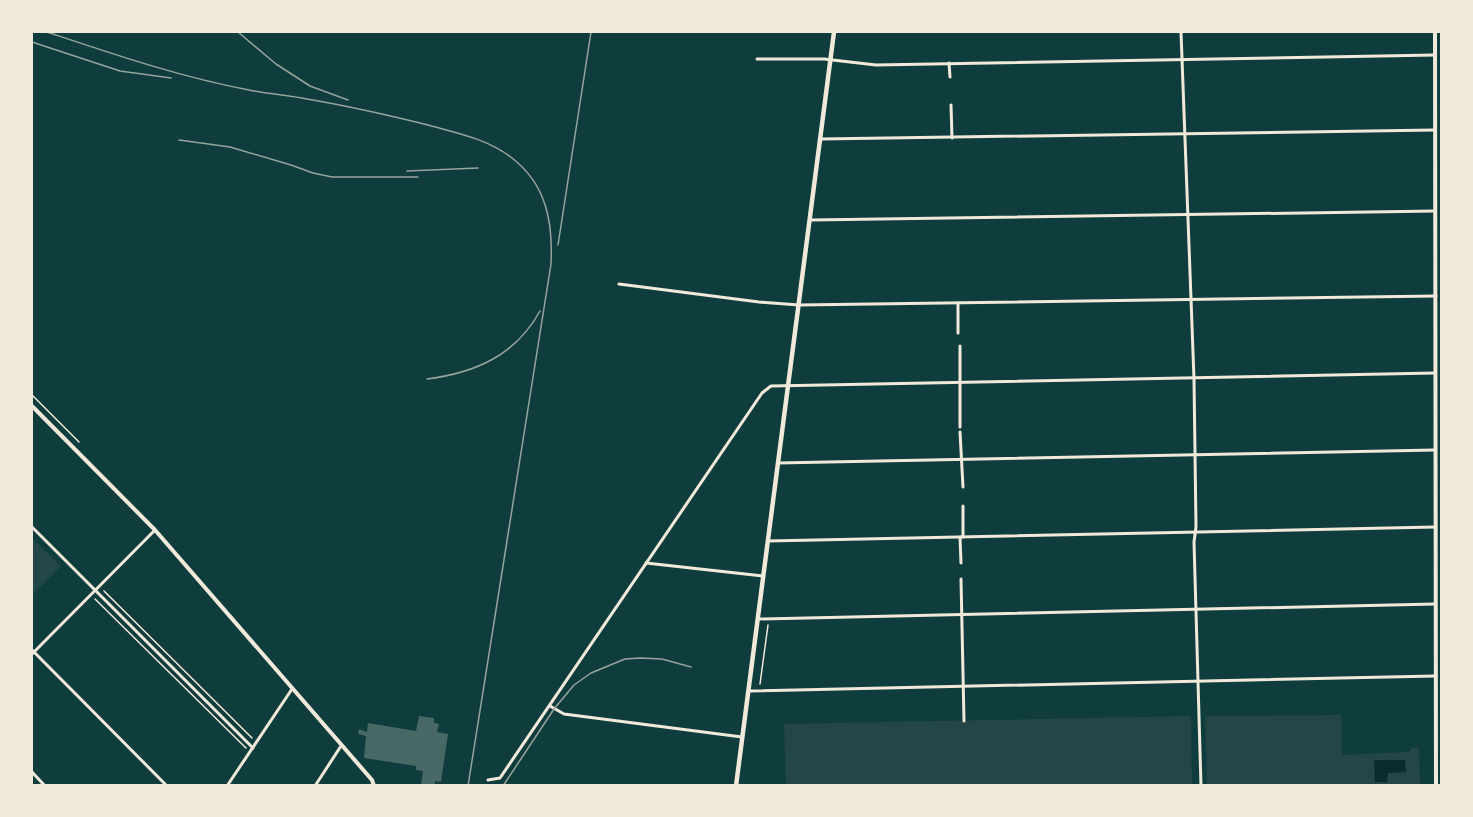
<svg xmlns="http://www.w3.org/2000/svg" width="1473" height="817" font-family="Mulish,sans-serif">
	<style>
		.green { fill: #244646 }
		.water { fill: #0a2a2b }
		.building { fill: #486865 }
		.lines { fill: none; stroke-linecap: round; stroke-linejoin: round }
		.path { stroke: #f1e9da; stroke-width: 1.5 }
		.minor { stroke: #f1e9da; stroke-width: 3 }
		.tertiary { stroke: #f1e9da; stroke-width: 4 }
		.secondary { stroke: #f1e9da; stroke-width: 4.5 }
		.rail { stroke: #97a49c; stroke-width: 1.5 }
	</style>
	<rect width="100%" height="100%" fill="#0f3d3e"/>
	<g class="green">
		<polygon points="32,538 61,566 32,595"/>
		<polygon points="1341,715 1342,755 1409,752 1412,748 1419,748 1420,785 1207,785 1205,716"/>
		<polygon points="1191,716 1192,785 786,785 784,724"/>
	</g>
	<polygon class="water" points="1374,760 1405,760 1406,772 1388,773 1387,782 1375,782"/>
	<polygon class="building" points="419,716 434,718 434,723 439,724 437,732 448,734 441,782 435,781 435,786 421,786 423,771 416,770 416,766 364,758 366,736 358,734 359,729 367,732 368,723 416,731"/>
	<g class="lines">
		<g class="path">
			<polyline points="32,395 79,442"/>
			<polyline points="104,591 252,738"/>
			<polyline points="95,599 246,748"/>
			<polyline points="760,684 768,625"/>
		</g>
		<g class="minor">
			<polyline points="1181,32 1194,379 1196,527 1194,542 1201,786"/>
			<polyline points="757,59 824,59 876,65 1435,55"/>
			<polyline points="949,63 950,77"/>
			<polyline points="951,105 952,138"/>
			<polyline points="821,139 1435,130"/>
			<polyline points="811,220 1435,211"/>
			<polyline points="619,284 759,302 799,305 1436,296"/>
			<polyline points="958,303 958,333"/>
			<polyline points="960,346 960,427"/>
			<polyline points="960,432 963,487"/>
			<polyline points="778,463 1435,450"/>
			<polyline points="963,506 963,537"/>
			<polyline points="32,527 253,748"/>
			<polyline points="960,537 961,563"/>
			<polyline points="768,541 1435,527"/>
			<polyline points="646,563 763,576"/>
			<polyline points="961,579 964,721"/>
			<polyline points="758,619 1435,604"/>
			<polyline points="32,650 167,786"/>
			<polyline points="32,654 155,530"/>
			<polyline points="748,691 1435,676"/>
			<polyline points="550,706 564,714 742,737"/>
			<polyline points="32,772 45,786"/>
			<polyline points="488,780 500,778 762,393 771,386 1435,373"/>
			<polyline points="227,786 292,689"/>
			<polyline points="315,786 341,746"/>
		</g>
		<g class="tertiary">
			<polyline points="1435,32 1436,786"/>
			<polyline points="32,406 155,530 372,780 374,786"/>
		</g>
		<polyline class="secondary" points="736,786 834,32"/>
		<g class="rail">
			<path d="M47,32C113,54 180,77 249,90C268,94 288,95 307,99C348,106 388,115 428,125C457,133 488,139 512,158C547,185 553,223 551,264L468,786"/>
			<polyline points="238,32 276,64 310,86 348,100"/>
			<polyline points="32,42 120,71 171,78"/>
			<polyline points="179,140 230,147 291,165 313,173 332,177 418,177"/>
			<polyline points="407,171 478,168"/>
			<polyline points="558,245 591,32"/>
			<path d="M427,379C475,373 516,355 540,311"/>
			<polyline points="503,786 554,709 574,685 591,673 625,659 640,658 662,659 691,667"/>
		</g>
	</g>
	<rect width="1473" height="817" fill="none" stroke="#f1e9da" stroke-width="66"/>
</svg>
